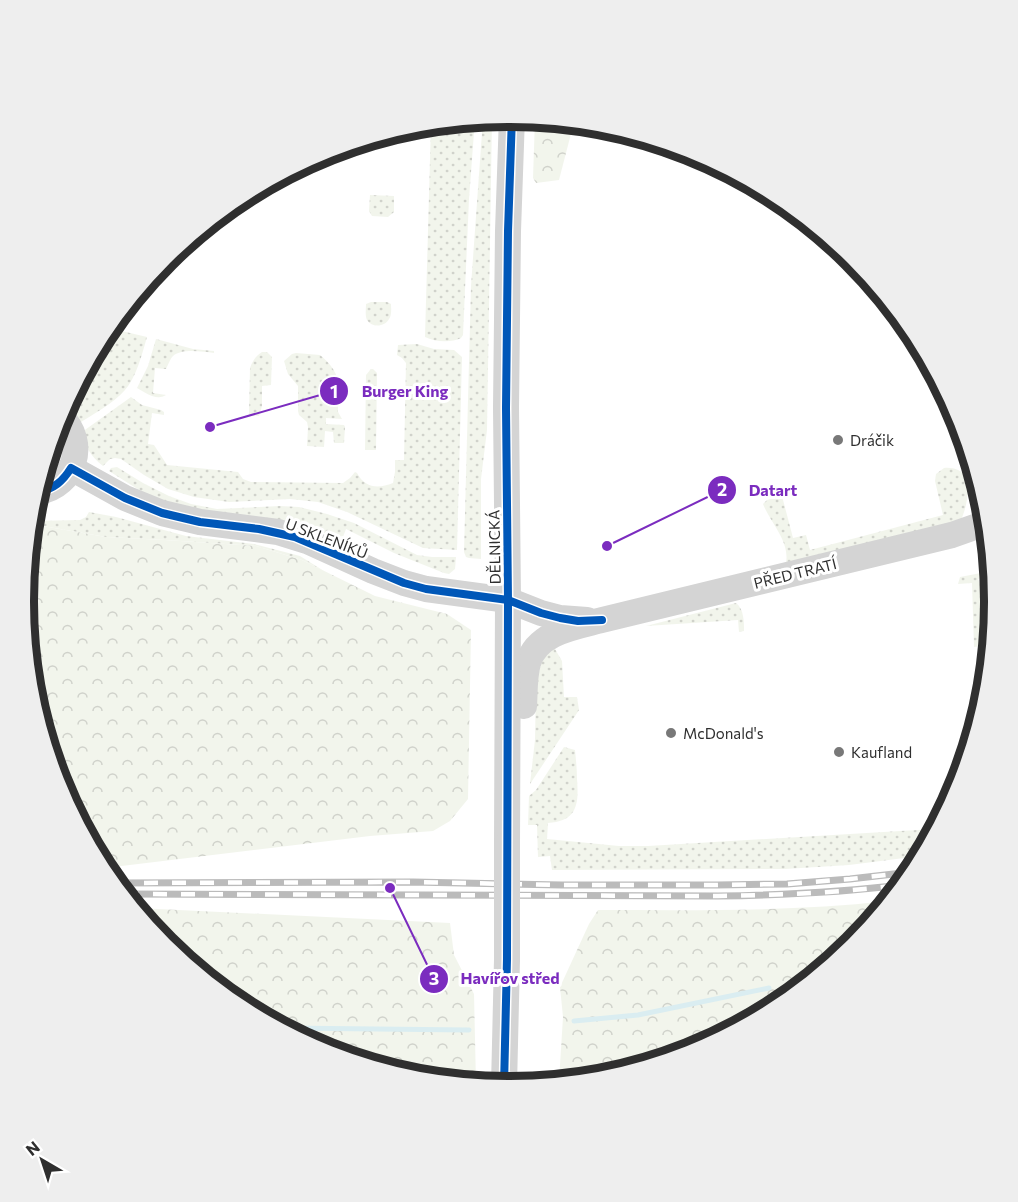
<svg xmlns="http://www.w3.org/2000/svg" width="1018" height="1202" font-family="Commissioner,sans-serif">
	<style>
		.grass { fill: url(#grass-dots) }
		.forest { fill: url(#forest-crowns) }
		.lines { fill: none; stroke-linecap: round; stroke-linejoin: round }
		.stream { stroke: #daedf1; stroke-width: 5 }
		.minor { stroke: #d4d4d4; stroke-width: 26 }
		.rail-casing { stroke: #bbb; stroke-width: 7 }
		.rail { stroke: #fff; stroke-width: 4.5; stroke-dasharray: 14; stroke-linecap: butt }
		.minor-bridge { stroke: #d4d4d4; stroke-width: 26 }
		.cycleway-casing { stroke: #fff; stroke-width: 11 }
		.cycleway { stroke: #0057b8; stroke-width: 8 }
		.poi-dot { fill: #787878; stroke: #fff; stroke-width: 2 }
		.labels { text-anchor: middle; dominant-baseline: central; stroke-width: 6; stroke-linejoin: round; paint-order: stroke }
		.poi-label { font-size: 15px; fill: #2f2f2f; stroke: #fff; text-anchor: start }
		.street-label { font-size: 15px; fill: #2f2f2f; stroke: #fff }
		.rim { fill: none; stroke: #2f2f2f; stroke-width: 8 }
		.leader { fill: none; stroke: #7b2cbf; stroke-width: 2 }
		.callout-dot { fill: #7b2cbf; stroke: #fff; stroke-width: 2 }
		.mark-label { font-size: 18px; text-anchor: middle; font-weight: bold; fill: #fff }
		.callout-label { font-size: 16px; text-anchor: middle; font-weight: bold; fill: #7b2cbf; stroke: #fff; stroke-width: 6; stroke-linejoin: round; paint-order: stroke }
	</style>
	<defs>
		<pattern id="grass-dots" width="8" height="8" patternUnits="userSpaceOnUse" patternTransform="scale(1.5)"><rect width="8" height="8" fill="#f2f5ec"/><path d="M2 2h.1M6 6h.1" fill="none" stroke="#d0d2cb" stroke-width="1.8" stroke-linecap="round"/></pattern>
		<pattern id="forest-crowns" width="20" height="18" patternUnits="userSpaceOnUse" patternTransform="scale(1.5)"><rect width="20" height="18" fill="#f2f5ec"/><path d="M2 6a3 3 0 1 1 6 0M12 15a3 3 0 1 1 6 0" fill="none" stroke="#d0d2cb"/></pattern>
	</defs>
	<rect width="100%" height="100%" fill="#fff"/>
	<g class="grass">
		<polygon points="492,118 487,430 481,479 481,559 469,558 466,557 464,552 471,286 483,119"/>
		<path d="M475,119L469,199L463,335L461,338C451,343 435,342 425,337L431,124Z"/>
		<polygon points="370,195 394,196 394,212 388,217 372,216 369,211"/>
		<path d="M371,302H387L391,304C391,309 392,315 389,319C385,327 372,328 367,320C365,316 366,309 366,304Z"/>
		<path d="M109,328L147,337C142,354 136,378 125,390C113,404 93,414 78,424L65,408Z"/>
		<path d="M156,339L193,349L214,351V353C202,352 183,348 173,356C170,359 168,365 166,369L155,368L153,393L166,395C156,401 146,393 137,388L148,366Z"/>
		<path d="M417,344L434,349L454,350L462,357L457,550L423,548L347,512L318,502L290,499L229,502L194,497L168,489L144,475L121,459L115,458L110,459L103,466C90,456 86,447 82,432L131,397L142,405L161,410L164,412V415L152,413L148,444L154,445L167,465L238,472L243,479L251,482L343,483L350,478L355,472L357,473C365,488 378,489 393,483L395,472V460H404L406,363L402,358L397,355L398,345Z"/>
		<path d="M262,352H267L272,357L271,385L262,386V406L259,416L249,415L250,368C253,360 256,356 262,352Z"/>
		<path d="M296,353L320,355C331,364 339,374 338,388L333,389V398L338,400V412L342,419L326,418V424L344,425L345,427L344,443H334L333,432L325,431L324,447L307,446L308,427L307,422L299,415L298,411V386L288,374L284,361L292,354Z"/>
		<polygon points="371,369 373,369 377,373 376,450 365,450 366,375"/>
		<path d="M56,431C66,449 62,469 42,477Z"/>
		<polygon points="117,467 143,483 169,496 191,504 217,509 280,506 299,507 327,514 354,523 417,555 432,557 456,557 455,569 449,574 444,573 394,553 346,529 343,537 310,530 196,513 155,500 109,471 111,468"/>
		<path d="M944,468C953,467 961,470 967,477C969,494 967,507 960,522L786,563C790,541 771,524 763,504L767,500L782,496L793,538L806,535L810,550L943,515L935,481L936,474Z"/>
		<polygon points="89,512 116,517 186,536 254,544 300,556 324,571 302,560 256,546 165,540 106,537 37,525 31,527 32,521 80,520 86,517"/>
		<polygon points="986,572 988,575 978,579 993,612 990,645 974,647 972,583 958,584 960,577"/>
		<path d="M736,603C744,609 744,622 744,631L739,632L738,620L646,626Z"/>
		<polygon points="553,649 555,649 562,661 564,697 577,697 579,710 530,784 535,740 536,684 541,663 545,656"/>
		<path d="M564,747L575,750C576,760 577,770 577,779C579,805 577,821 548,823L547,839L619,846H648L934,829L920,856L849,865L785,869L552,870L550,856L538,857L537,825H528L529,796L536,790Z"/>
	</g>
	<g class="forest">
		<polygon points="535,119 574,122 559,180 536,183 533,178"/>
		<polygon points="37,525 106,537 165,540 256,546 302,560 375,596 447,614 471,630 468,799 450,821 433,831 370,836 105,868 61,786 33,695 24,601 31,527"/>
		<path d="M887,901L852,944L778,1004L694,1049L603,1077L559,1081L563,1017L560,987L589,924L598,910C695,910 791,912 887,901Z"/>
		<polygon points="137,908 450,923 454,955 474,994 476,1083 414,1077 323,1049 239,1004 166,944"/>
	</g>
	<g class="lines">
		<g class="stream">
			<polyline points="574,1021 638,1015 769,988"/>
			<polyline points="284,1028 469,1030"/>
		</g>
		<g class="minor">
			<polyline points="71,468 125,498 162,513 200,522 278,532 307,541 373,571 404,583 426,589 508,600 541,613 560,618 587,620"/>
			<path d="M38,492C75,486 88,442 61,417"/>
			<path d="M524,706C525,692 524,677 528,663C537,632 575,627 602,620L952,535L986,523"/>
			<polyline points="507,845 508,600 506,408 508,231 512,116"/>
			<polyline points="504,1086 507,959"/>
		</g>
		<defs>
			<g id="rail">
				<polyline points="116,883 413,882 562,885 717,885 787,884 850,879 911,872"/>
				<path d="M125,894L718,896C779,895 839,893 900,885"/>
			</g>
		</defs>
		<use href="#rail" class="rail-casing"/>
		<use href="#rail" class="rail"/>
		<polyline class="minor-bridge" points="507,959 507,845"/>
		<defs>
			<g id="cycleway">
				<path d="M38,492C54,489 63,481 71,468L125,498L162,513L200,522L259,529L295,537L404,583L426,589L508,600L541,613L560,618L578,621L602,620"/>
				<polyline points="504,1086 507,959 508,600 506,408 508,231 512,116"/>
			</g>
		</defs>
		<use href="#cycleway" class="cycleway-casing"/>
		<use href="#cycleway" class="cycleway"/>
	</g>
	<g class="poi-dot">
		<circle cx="838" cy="440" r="6"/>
		<circle cx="671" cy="733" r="6"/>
		<circle cx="839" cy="752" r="6"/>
	</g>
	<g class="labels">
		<g class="poi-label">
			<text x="850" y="440">Dráčik</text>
			<text x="683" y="733">McDonald's</text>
			<text x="851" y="752">Kaufland</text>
		</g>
		<g class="street-label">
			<text transform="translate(327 538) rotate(21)">U SKLENÍKŮ</text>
			<text transform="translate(494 547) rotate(-91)">DĚLNICKÁ</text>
			<text transform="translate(795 573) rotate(-14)">PŘED TRATÍ</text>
		</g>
	</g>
	<path d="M0 0H1018V1202H0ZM508 127H510A474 474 0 0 1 984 601V602A474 474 0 0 1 510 1076H508A474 474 0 0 1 34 602V601A474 474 0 0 1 508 127Z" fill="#eee" fill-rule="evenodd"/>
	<path class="rim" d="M508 127H510A474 474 0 0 1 984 601V602A474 474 0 0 1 510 1076H508A474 474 0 0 1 34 602V601A474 474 0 0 1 508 127Z"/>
	<path class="leader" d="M210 427L334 391M607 546L722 490M390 888L434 979"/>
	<g class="callout-dot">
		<circle cx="210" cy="427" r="6"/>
		<circle cx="607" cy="546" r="6"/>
		<circle cx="390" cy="888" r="6"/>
		<circle cx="334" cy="391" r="15"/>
		<circle cx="722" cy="490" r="15"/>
		<circle cx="434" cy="979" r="15"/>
	</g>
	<g class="mark-label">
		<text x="334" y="398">1</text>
		<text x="722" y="496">2</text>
		<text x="434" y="985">3</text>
	</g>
	<g class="callout-label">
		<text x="405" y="397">Burger King</text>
		<text x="773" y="496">Datart</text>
		<text x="510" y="984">Havířov střed</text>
	</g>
	<g transform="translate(42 1160) rotate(321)" stroke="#ffffff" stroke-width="4.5" paint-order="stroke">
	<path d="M0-4.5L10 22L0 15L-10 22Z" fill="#2f2f2f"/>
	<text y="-9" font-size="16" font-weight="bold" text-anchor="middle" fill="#2f2f2f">N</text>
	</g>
</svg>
